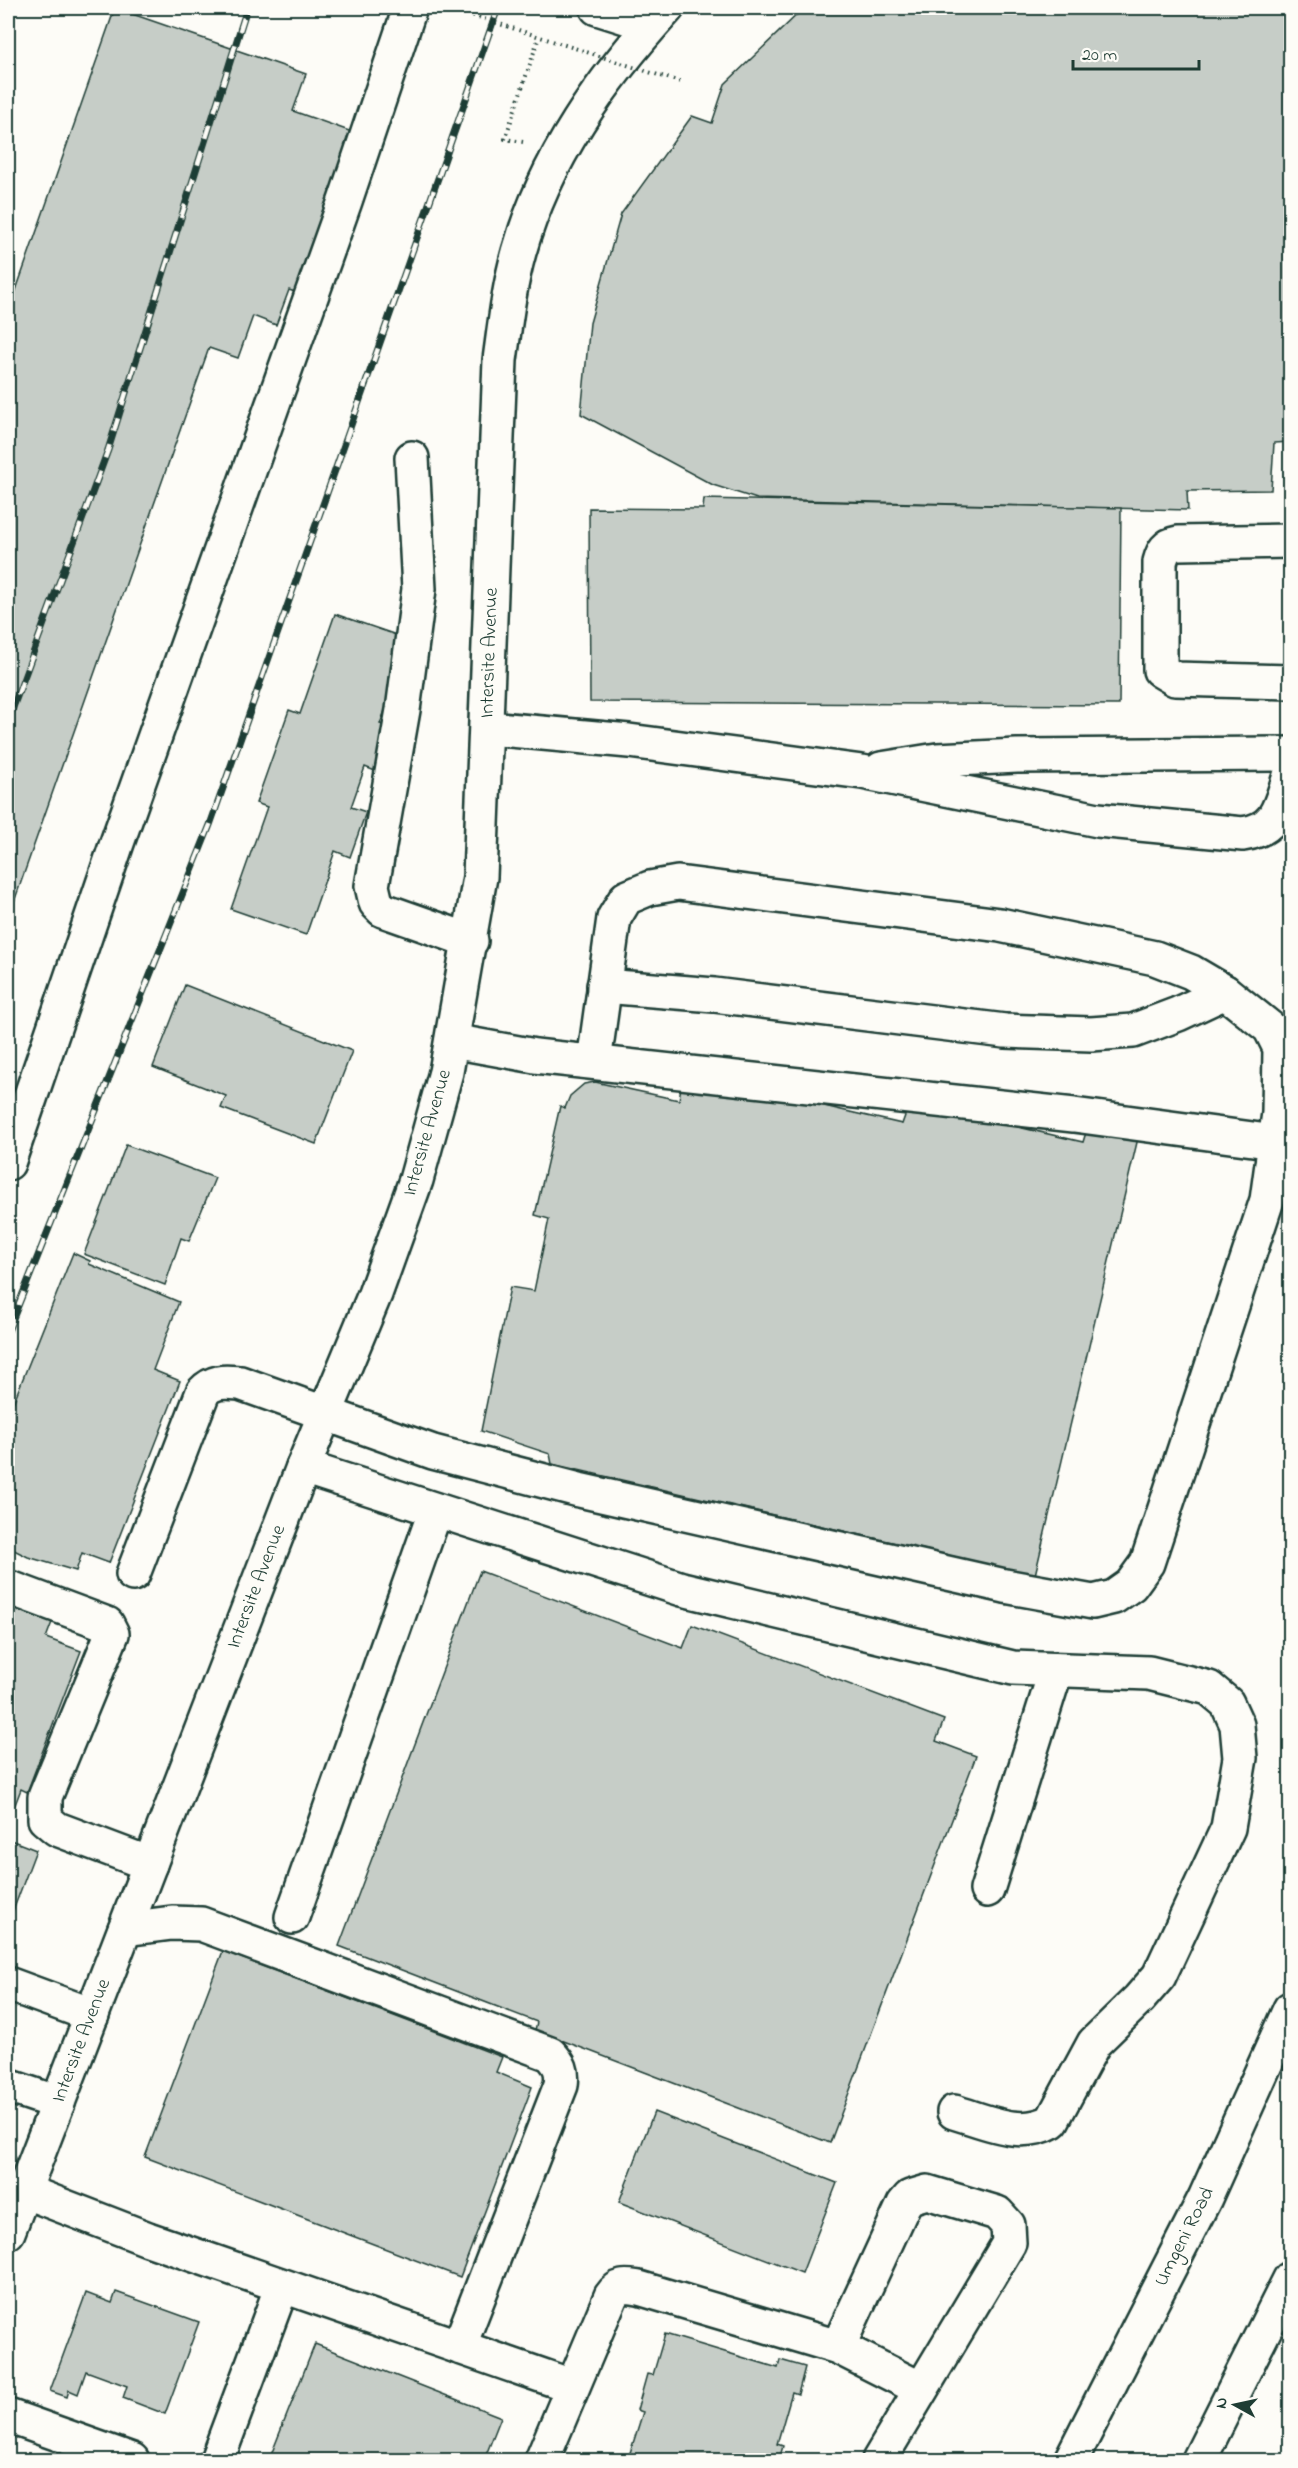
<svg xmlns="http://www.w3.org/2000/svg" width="1298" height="2468" font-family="'Indie Flower',sans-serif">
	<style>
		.building { fill: #c6cdc7; stroke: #1f3d34; stroke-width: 1.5 }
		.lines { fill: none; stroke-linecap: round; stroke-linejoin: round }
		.minor-casing { stroke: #1f3d34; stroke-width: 38 }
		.highway-casing { stroke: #1f3d34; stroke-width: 38 }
		.path { stroke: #1f3d34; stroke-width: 4; stroke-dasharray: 1.5 4.5; stroke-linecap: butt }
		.minor { stroke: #fdfcf7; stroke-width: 33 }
		.highway { stroke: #fdfcf7; stroke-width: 33 }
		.rail-casing { stroke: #1f3d34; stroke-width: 7 }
		.rail { stroke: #fdfcf7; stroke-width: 4.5; stroke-dasharray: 14; stroke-linecap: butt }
		.path-bridge { stroke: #1f3d34; stroke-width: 4; stroke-dasharray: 1.5 4.5; stroke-linecap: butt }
		.labels { text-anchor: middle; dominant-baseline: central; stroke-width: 6; stroke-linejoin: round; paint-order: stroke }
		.street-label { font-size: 20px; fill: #1f3d34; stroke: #fdfcf7 }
	</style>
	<rect width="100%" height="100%" fill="#fdfcf7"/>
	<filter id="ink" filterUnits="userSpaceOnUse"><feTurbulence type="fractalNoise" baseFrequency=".0167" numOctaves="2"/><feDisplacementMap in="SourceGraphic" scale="12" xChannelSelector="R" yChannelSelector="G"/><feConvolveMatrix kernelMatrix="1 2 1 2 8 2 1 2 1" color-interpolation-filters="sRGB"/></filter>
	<g filter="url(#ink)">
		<g class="building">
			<polygon points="115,8 306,74 293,111 352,132 295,292 289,290 276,325 253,316 238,358 209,348 8,919 8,313"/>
			<polygon points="804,8 1290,8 1290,442 1274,443 1271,490 1187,491 1188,510 757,499 713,485 581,414 590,323 621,214 692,116 712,123 725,84"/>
			<polygon points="704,499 1121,508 1119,705 590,702 589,508 703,509"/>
			<polygon points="335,614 411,640 380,724 396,729 380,773 365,767 351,807 366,812 350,857 335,851 306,935 231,909 267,807 256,803 289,710 300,714"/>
			<polygon points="185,985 352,1051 316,1144 221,1108 226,1096 153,1067"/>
			<polygon points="595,1082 679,1100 681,1086 785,1097 902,1124 910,1102 1083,1142 1088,1126 1138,1138 1035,1575 552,1464 550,1454 481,1431 510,1287 534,1291 549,1219 535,1215 560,1106 565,1108 570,1096 584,1084"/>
			<polygon points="126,1145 215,1178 189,1241 181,1238 165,1285 84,1254"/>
			<polygon points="73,1253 90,1261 89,1264 179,1302 153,1370 180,1381 109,1563 82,1553 76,1571 28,1557 8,1547 8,1416"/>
			<polygon points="480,1571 683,1648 692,1625 944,1720 936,1741 976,1756 830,2143 535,2030 537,2022 339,1946"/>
			<polygon points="8,1599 54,1617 46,1638 81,1651 27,1792 21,1789 8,1823"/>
			<polygon points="8,1839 36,1850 8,1924"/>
			<polygon points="223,1951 502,2057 496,2072 532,2087 460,2277 145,2157"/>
			<polygon points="654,2112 837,2183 802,2273 619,2202"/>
			<polygon points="116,2292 199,2322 165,2414 123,2398 127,2386 86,2371 78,2394 69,2390 67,2397 50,2391 86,2293 112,2303"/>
			<polygon points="665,2334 778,2368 780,2360 805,2367 798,2394 792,2392 777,2444 783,2446 779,2460 634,2460 635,2457 629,2456 643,2412 637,2410 647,2374 653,2375"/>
			<polygon points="315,2344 501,2417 484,2460 269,2460"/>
		</g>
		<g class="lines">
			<defs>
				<g id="minor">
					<polyline points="597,8 651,25"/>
					<polyline points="412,458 419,589 403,710 372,886 376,903 383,910 471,941"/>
					<path d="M1290,541L1178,543C1166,545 1163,551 1160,562V670L1175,679L1290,682"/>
					<path d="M488,728L629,741L862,772L1098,820L1243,834C1278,829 1280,805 1290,776"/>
					<polyline points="881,769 937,760 1017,756 1290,754"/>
					<polyline points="604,986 714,995 1005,1031 1091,1034 1133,1031 1178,1014 1225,992"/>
					<polyline points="452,1041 535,1056 1074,1115 1275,1142"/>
					<polyline points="8,1163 117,843 345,201 410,8"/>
					<path d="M303,1467L682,1589L1013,1668L1149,1673L1209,1688L1227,1703L1237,1725L1240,1758L1228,1828L1159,1976L1139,1999L1094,2043L1052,2121C1021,2139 986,2121 954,2112"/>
					<path d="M133,1574L203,1392C214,1380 225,1382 240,1383L433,1452L579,1490L1005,1586L1093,1602L1114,1597L1131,1585L1147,1563L1267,1200L1279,1113L1280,1048L1270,1028L1225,992L1191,972L1155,958L1000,925L678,883L650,888L626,898L614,918L594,1062"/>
					<polyline points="13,1589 107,1624 112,1634 45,1797 45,1819 57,1829 150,1864"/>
					<polyline points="987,1890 1056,1670"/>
					<polyline points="292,1917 435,1512"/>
					<path d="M125,1929L172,1923L201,1924L550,2054C560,2064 563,2071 561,2085L459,2347"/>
					<polyline points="8,1984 92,2015"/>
					<polyline points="8,2086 58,2103"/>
					<polyline points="24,2191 148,2239 572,2386"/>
					<path d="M8,2232L303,1467L375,1294L416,1180L446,1072L480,877L500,360C505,324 509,287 519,252C545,159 603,78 667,8"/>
					<polyline points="838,2347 904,2204 910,2197 927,2192 997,2213 1008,2225 1009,2243 879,2460"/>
					<polyline points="8,2416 132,2460"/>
					<polyline points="217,2460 282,2286"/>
					<path d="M542,2460L611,2296C619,2284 626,2286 639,2288L838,2347L921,2389"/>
				</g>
				<g id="highway">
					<polyline points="1071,2460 1205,2198 1290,2009"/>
					<polyline points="1199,2460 1290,2279"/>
				</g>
			</defs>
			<use href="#minor" class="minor-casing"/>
			<use href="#highway" class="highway-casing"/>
			<polyline class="path" points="523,142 505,139 539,37"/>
			<use href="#minor" class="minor"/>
			<use href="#highway" class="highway"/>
			<defs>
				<g id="rail">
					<polyline points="8,721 108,450 247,8"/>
					<polyline points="8,1331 210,825 498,8"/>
				</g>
			</defs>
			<use href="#rail" class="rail-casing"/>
			<use href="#rail" class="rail"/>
			<polyline class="path-bridge" points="450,8 683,83"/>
		</g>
	</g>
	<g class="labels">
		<g class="street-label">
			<text transform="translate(490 653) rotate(-88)">Intersite Avenue</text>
			<text transform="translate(428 1133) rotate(-74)">Intersite Avenue</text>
			<text transform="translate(257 1587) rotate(-69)">Intersite Avenue</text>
			<text transform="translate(82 2041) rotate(-69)">Intersite Avenue</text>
			<text transform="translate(1185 2237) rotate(-63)">Umgeni Road</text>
		</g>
	</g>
	<rect width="1298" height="2468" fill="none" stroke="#fdfcf7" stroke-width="30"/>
	<rect x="15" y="15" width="1268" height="2438" fill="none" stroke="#1f3d34" stroke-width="2" filter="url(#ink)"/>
	<g transform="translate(1235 2405) rotate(278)" stroke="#fdfcf7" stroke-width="4.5" paint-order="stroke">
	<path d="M0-4.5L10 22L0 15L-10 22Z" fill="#1f3d34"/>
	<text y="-9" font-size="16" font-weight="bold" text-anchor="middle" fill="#1f3d34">N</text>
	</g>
	<path d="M1073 60v9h126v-9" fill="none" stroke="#1f3d34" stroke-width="3"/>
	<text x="1082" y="60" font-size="18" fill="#1f3d34" stroke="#fdfcf7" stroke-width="4.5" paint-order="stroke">20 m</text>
</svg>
